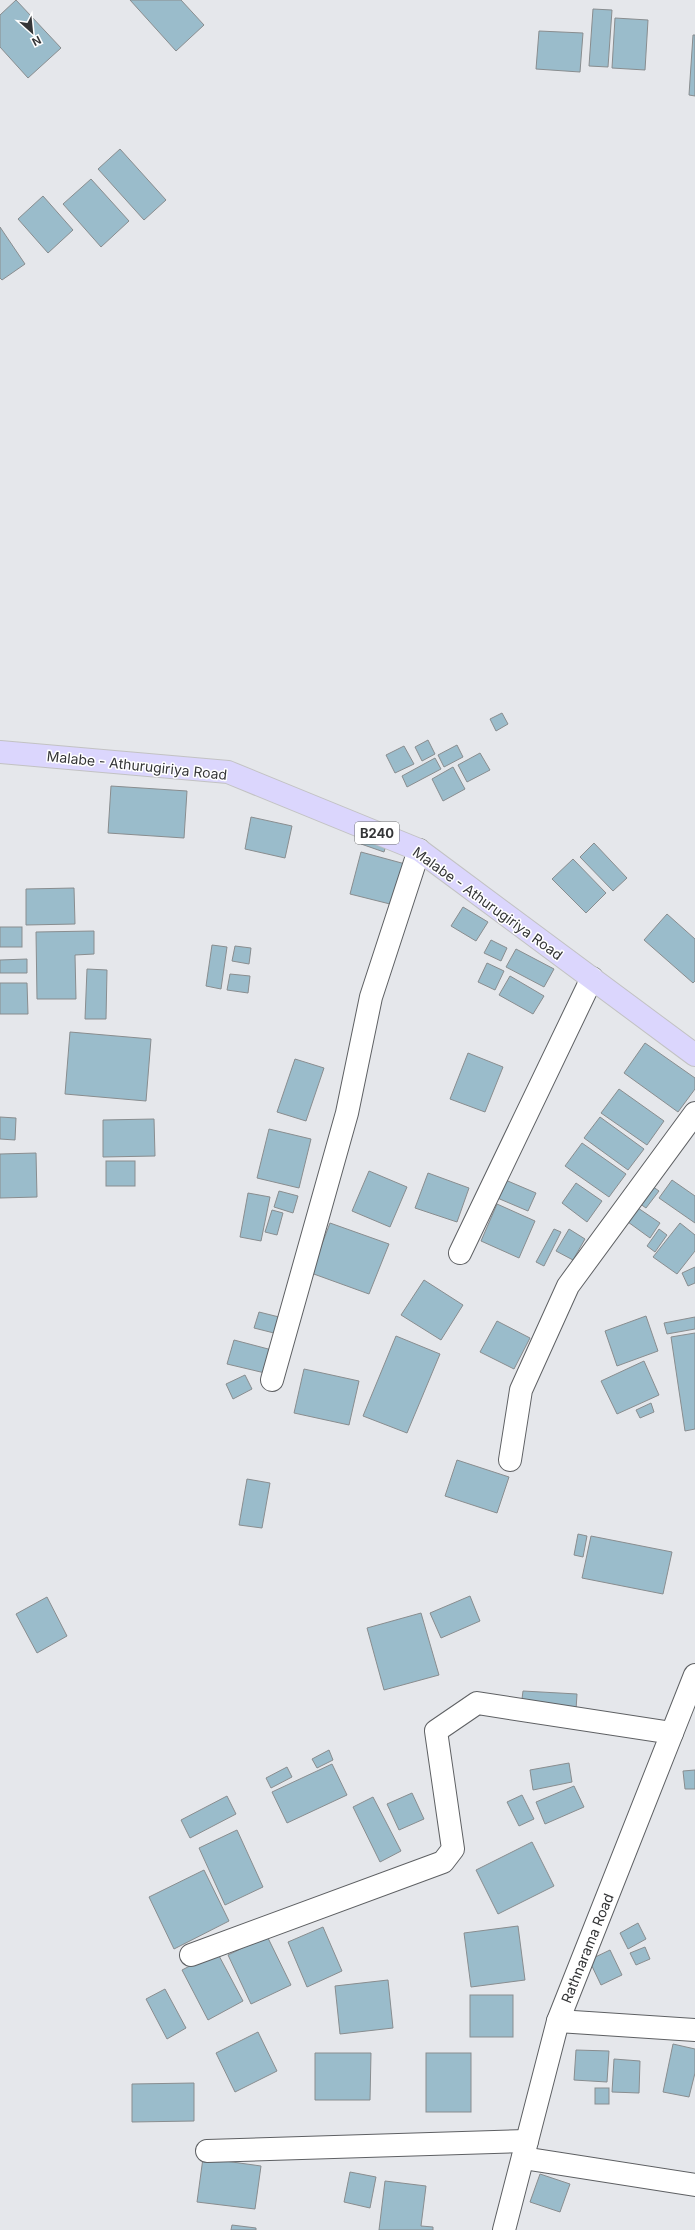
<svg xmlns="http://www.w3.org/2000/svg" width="695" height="2230" font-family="Inter,sans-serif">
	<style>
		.building { fill: #9abccb; stroke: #898d8f }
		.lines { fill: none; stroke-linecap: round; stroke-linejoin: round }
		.minor-casing { stroke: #5e6063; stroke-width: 24 }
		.primary-casing { stroke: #c2c2c3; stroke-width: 24 }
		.minor { stroke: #fff; stroke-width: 22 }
		.primary { stroke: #dbd6fd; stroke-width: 22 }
		.labels { text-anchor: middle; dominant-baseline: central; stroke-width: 3; stroke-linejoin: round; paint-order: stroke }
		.shield { fill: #fff; stroke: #717273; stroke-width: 1 }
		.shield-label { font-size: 13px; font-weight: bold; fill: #343537 }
		.street-label { font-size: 14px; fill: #343537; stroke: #fff }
	</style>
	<rect width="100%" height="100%" fill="#e5e7eb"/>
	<g class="building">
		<polygon points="16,0 61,48 28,78 0,47 0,15"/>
		<polygon points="130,0 181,0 204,25 176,51"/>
		<polygon points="593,9 612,10 608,67 589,66"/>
		<polygon points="615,18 648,20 645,70 612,68"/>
		<polygon points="539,31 583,33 580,72 536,69"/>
		<polygon points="693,35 695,35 695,96 689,95"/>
		<polygon points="120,149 166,200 144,220 98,169"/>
		<polygon points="91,179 129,221 101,247 63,204"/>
		<polygon points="43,196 73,230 48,253 18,219"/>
		<polygon points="0,227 25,264 2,280 0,278"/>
		<polygon points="502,713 508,724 496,731 490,719"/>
		<polygon points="428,740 435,754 422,761 415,747"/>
		<polygon points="457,745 463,757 444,767 438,755"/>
		<polygon points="404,746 414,764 395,773 386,755"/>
		<polygon points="480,753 490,770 467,782 458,765"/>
		<polygon points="435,758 441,769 407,787 402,776"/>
		<polygon points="453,767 465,789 443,801 432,779"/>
		<polygon points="111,786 187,791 184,838 108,833"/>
		<polygon points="251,817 292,826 285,858 245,849"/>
		<polygon points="364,832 388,839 384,852 361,844"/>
		<polygon points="594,843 627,878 613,891 580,857"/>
		<polygon points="361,852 409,865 398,906 350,894"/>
		<polygon points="573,859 606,893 586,913 552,879"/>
		<polygon points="74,888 75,924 26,925 26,889"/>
		<polygon points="463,907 488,922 476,941 451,926"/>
		<polygon points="667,914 695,939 695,981 693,983 644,940"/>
		<rect x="0" y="927" width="22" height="20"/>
		<polygon points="94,931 94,954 75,955 76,999 37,999 36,932"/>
		<polygon points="491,940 507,948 501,961 484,953"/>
		<polygon points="212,945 227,947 221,989 206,986"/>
		<polygon points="235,946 251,948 249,964 232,961"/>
		<polygon points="516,949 554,969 544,987 506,967"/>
		<polygon points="27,959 27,973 0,973 0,960"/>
		<polygon points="487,963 504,971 495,990 478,982"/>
		<polygon points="87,969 107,970 106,1019 85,1019"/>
		<polygon points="230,974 250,976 248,993 227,990"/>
		<polygon points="510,976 544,996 533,1014 499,995"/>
		<polygon points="0,983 27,983 28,1014 0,1014"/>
		<polygon points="70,1032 151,1039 146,1101 65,1094"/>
		<polygon points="645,1043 695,1078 695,1089 678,1112 624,1073"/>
		<polygon points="468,1053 503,1067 485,1112 450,1099"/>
		<polygon points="295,1059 324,1068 306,1121 277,1112"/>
		<polygon points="619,1089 664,1121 647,1145 601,1113"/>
		<polygon points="0,1117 16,1118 15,1140 0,1139"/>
		<polygon points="600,1117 644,1149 628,1170 584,1138"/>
		<polygon points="154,1119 155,1156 103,1157 103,1120"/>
		<polygon points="269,1129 311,1139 299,1188 257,1178"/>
		<polygon points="582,1143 626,1174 609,1197 565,1166"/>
		<polygon points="36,1153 37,1197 0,1198 0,1154"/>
		<rect x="106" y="1161" width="29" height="25"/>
		<polygon points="369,1171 407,1187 390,1227 352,1211"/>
		<polygon points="428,1173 469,1188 457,1222 415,1208"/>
		<polygon points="503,1179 536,1193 528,1211 495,1197"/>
		<polygon points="672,1180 695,1196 695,1223 659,1198"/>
		<polygon points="576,1183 602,1201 587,1222 562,1203"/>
		<polygon points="649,1184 659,1191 646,1208 636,1201"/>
		<polygon points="279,1191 298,1196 293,1213 274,1207"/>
		<polygon points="248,1193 270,1197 261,1241 240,1237"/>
		<polygon points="497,1204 535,1221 519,1258 481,1241"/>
		<polygon points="638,1208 660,1223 650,1238 628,1222"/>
		<polygon points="272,1210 283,1213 277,1235 265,1232"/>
		<polygon points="330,1223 389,1244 369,1294 311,1273"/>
		<polygon points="680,1223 695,1235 695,1251 677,1274 653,1257"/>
		<polygon points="554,1229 561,1232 544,1266 536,1262"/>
		<polygon points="569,1229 585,1239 573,1260 556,1251"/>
		<polygon points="659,1229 667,1235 655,1252 647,1246"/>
		<polygon points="695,1267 695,1283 688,1286 682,1273"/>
		<polygon points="424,1280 463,1305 441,1340 401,1315"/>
		<polygon points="259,1312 283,1318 278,1334 254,1328"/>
		<polygon points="646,1316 658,1351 617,1366 605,1331"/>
		<polygon points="695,1317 695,1329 667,1334 664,1323"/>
		<polygon points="497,1321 530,1338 514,1369 480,1352"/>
		<polygon points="695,1333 695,1429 685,1431 671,1337"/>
		<polygon points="396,1336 440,1354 407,1433 363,1416"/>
		<polygon points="234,1340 272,1350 265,1373 227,1364"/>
		<polygon points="644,1361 659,1395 617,1414 601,1381"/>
		<polygon points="304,1369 359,1381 349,1425 294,1413"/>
		<polygon points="245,1375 252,1389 233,1399 226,1384"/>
		<polygon points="651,1403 654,1412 640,1418 636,1410"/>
		<polygon points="457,1460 509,1477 497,1513 445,1496"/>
		<polygon points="247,1479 270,1483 262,1528 239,1525"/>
		<polygon points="578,1534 587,1536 583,1557 574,1555"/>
		<polygon points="591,1536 672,1552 663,1594 582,1578"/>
		<polygon points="470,1596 480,1621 441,1638 430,1613"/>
		<polygon points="47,1597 67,1636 37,1653 16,1614"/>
		<polygon points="421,1613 439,1675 384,1690 367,1628"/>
		<polygon points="523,1691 577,1694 576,1710 521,1707"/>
		<polygon points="329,1750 333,1760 317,1768 312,1759"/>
		<polygon points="569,1763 572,1782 533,1790 530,1770"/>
		<polygon points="332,1764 347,1795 287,1823 272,1792"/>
		<polygon points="287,1767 292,1777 271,1788 266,1778"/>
		<polygon points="695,1770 695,1789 685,1789 683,1771"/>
		<polygon points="574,1786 584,1807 545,1824 536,1802"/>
		<polygon points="412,1793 424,1819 399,1830 387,1804"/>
		<polygon points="522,1795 534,1819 519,1826 507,1802"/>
		<polygon points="227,1796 236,1814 190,1838 181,1820"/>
		<polygon points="373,1797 401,1851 380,1862 353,1807"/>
		<polygon points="237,1830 263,1887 225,1905 199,1848"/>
		<polygon points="532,1842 554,1886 498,1914 476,1870"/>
		<polygon points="204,1870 229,1921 174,1949 149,1897"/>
		<polygon points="638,1923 646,1939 628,1949 620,1933"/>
		<polygon points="518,1926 525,1980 471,1987 464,1933"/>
		<polygon points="323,1927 342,1971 307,1987 288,1942"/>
		<polygon points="267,1936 291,1985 251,2004 228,1955"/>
		<polygon points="645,1947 650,1959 636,1965 630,1953"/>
		<polygon points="610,1950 622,1975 601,1985 589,1960"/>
		<polygon points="217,1952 243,2001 208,2020 182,1970"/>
		<polygon points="388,1980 393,2028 340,2034 335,1986"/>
		<polygon points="165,1989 186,2028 167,2039 146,1999"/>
		<rect x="470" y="1995" width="43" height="42"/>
		<polygon points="258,2032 277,2071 235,2092 216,2053"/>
		<polygon points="673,2044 695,2049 695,2073 689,2097 663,2092"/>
		<polygon points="576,2050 609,2051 607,2082 574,2080"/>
		<polygon points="315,2053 371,2053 370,2100 315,2100"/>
		<rect x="426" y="2053" width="45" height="59"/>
		<polygon points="614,2059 640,2061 639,2093 612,2092"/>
		<polygon points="194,2083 194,2121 132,2122 132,2084"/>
		<rect x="595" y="2088" width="14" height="16"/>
		<polygon points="203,2158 261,2166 255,2209 197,2202"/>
		<polygon points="350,2172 376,2177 370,2208 344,2202"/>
		<polygon points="540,2174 570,2184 560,2212 530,2202"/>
		<polygon points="385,2181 426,2186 421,2226 433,2227 433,2230 379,2230"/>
		<polygon points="232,2225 256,2228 256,2230 231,2230"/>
	</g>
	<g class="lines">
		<defs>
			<g id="minor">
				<polyline points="460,1253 592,978"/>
				<polyline points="272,1380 347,1113 371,997 419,850"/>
				<polyline points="510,1460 521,1390 568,1286 695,1113"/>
				<polyline points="191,1955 443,1862 453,1849 436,1731 477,1703 672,1733"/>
				<polyline points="558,2021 695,2030"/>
				<polyline points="207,2151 527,2141"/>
				<polyline points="523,2158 695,2185"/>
				<polyline points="504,2230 558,2021 695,1675"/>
			</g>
			<polyline id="primary" points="0,752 228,772 419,850 695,1055"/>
		</defs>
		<use href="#minor" class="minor-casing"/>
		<use href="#primary" class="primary-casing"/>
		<use href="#minor" class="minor"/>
		<use href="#primary" class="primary"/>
	</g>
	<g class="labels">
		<rect class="shield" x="355" y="822" width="44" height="22" rx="3"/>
		<g class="shield-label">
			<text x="377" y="833">B240</text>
		</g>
		<g class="street-label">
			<text transform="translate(137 765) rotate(6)">Malabe - Athurugiriya Road</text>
			<text transform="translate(488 903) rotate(36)">Malabe - Athurugiriya Road</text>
			<text transform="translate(587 1948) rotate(-68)">Rathnarama Road</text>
		</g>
	</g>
	<g transform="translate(32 32) rotate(153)" stroke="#ffffff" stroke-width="3" paint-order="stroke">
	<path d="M0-3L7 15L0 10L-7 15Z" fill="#343537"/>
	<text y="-6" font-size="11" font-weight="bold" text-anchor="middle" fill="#343537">N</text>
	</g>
</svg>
